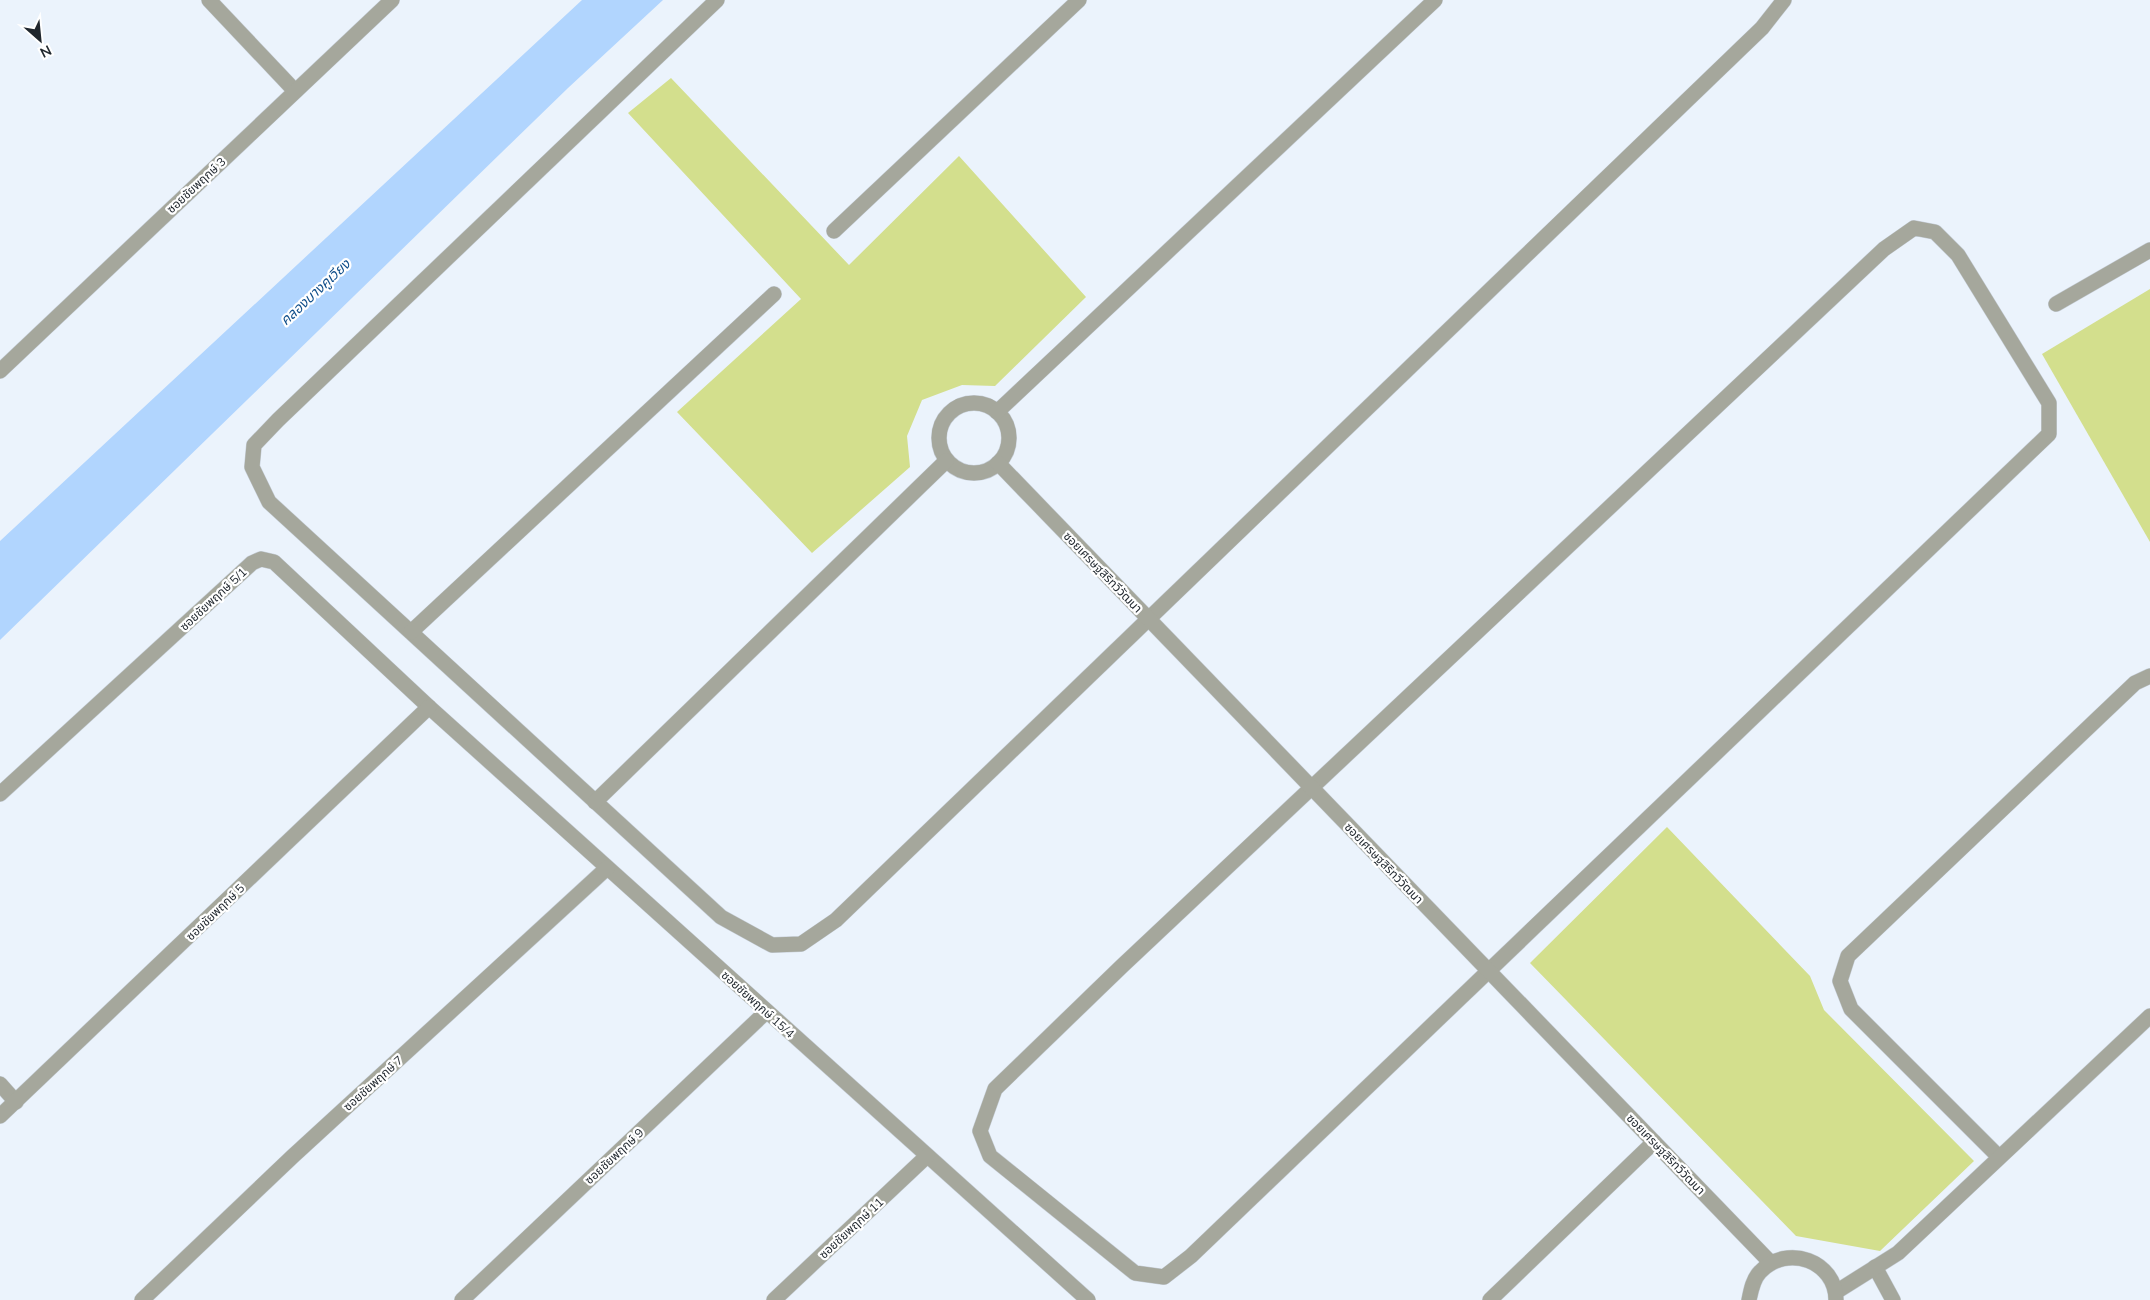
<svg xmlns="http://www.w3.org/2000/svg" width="2150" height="1300" font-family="Mulish,'Noto Sans Thai',sans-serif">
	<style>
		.green { fill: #d3df8d }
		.water { fill: #b1d5fe }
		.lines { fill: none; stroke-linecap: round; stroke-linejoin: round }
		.street-casing { stroke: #c6ced7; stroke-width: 16 }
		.street { stroke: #a5a79c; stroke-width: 15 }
		.labels { text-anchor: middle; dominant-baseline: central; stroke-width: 4.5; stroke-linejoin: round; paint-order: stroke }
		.street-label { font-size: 12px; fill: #1f262d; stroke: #fff }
		.water-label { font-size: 14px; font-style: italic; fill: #0f4e8a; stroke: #fff }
	</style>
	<rect width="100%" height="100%" fill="#ebf3fc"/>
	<g class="green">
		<polygon points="671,78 849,265 959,156 1086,297 995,386 962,385 922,400 907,436 910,467 812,553 677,412 801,299 628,113"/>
		<polygon points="2150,289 2150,542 2042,354"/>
		<polygon points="1667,827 1810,976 1824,1010 1974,1161 1880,1251 1796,1236 1530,963"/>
	</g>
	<polygon class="water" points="582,0 663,0 568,88 0,640 0,541"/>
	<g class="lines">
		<defs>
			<g id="street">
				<polyline points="209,0 295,91"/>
				<polyline points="717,0 278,420 254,445 252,467 269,502 721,917 772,945 801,944 836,920 1762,28 1784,0"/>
				<polygon points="1914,228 1935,232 1958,255 2049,403 2049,434 1191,1256 1164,1277 1135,1273 990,1156 980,1131 995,1089 1121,967 1884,249"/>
				<polyline points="834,231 1079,0"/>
				<polyline points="2056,304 2150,250"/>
				<polyline points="0,371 392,0"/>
				<circle cx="974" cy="438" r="35"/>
				<polyline points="997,412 1435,0"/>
				<polyline points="998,463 1771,1263"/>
				<polyline points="411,632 774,294"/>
				<polyline points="0,794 252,563 261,559 274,562 429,707 1088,1300"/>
				<polyline points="595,802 946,461"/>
				<polyline points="0,1084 16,1102"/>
				<polyline points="0,1116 429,707"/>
				<polyline points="1999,1157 1851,1009 1840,981 1848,956 2135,683 2150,676"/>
				<polyline points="1875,1267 1893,1300"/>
				<polyline points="1836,1292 1898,1253 2150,1016"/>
				<polyline points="142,1300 292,1157 607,868"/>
				<polyline points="462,1300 766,1012"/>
				<polyline points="774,1300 927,1156"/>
				<polyline points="1490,1300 1654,1142"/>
				<path d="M1749,1300C1751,1290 1753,1279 1760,1272C1787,1243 1836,1261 1836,1300"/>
			</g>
		</defs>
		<use href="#street" class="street-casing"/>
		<use href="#street" class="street"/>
	</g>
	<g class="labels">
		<g class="street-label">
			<text transform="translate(196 185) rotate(-43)">ซอยชัยพฤกษ์ 3</text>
			<text transform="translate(1103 572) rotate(46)">ซอยเศรษฐสิริทวีวัฒนา</text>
			<text transform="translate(213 599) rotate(-43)">ซอยชัยพฤกษ์ 5/1</text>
			<text transform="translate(1384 863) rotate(46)">ซอยเศรษฐสิริทวีวัฒนา</text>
			<text transform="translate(215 912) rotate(-44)">ซอยชัยพฤกษ์ 5</text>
			<text transform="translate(758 1004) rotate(42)">ซอยชัยพฤกษ์ 15/4</text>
			<text transform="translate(373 1083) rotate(-42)">ซอยชัยพฤกษ์ 7</text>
			<text transform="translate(1666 1154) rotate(46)">ซอยเศรษฐสิริทวีวัฒนา</text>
			<text transform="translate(614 1156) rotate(-43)">ซอยชัยพฤกษ์ 9</text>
			<text transform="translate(851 1228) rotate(-43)">ซอยชัยพฤกษ์ 11</text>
		</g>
		<g class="water-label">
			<text transform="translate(315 292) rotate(-43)">คลองบางคูเวียง</text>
		</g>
	</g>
	<g transform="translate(40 40) rotate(153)" stroke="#ffffff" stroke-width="4" paint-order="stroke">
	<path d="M0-4L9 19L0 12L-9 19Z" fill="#1f262d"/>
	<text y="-8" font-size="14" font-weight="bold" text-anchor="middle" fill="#1f262d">N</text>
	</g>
</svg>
